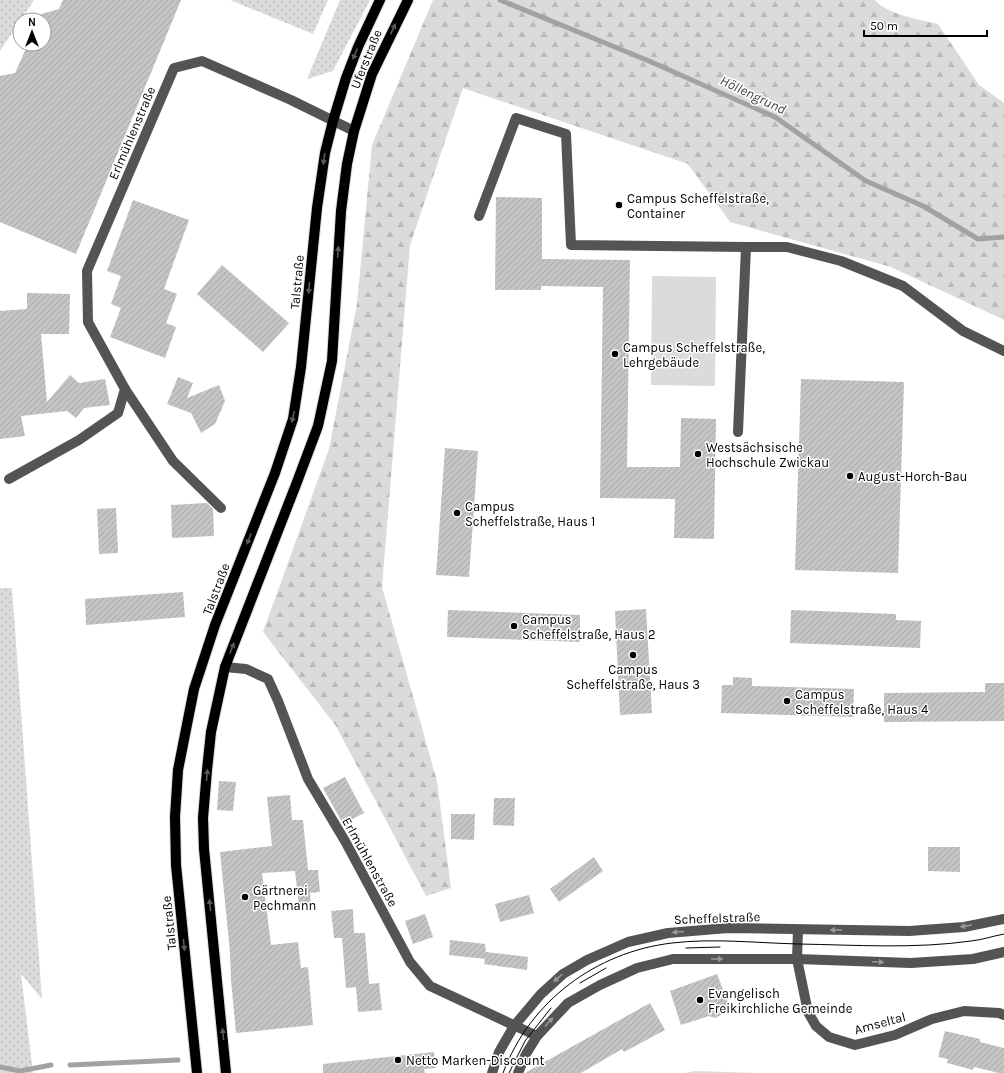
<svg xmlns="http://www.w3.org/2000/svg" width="1004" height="1073" font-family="Karla,sans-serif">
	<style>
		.grass { fill: url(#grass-dots) }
		.forest { fill: url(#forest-firs) }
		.park { fill: #dbdbdb }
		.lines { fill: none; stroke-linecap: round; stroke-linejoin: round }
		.stream { stroke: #a2a2a2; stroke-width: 5 }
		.building { fill: url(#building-hatch) }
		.major-casing { stroke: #dbdbdb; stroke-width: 12 }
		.minor { stroke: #545454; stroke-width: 10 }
		.major { stroke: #000; stroke-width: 10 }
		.tram { stroke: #000; stroke-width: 1 }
		.oneway { fill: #595959 }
		.oneway2 { fill: #989898 }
		.poi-dot { fill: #000; stroke: #fff; stroke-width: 1.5 }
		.labels { text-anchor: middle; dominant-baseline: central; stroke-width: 3; stroke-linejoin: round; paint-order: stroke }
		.street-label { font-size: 13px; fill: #000; stroke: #fff }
		.poi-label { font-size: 13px; fill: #000; stroke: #fff; text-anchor: start }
		.water-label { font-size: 14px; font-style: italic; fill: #434343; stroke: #fff }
	</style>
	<defs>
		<pattern id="grass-dots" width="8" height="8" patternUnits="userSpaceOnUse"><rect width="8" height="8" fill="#dbdbdb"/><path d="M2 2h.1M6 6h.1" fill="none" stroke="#bababa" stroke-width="1.8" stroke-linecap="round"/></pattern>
		<pattern id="forest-firs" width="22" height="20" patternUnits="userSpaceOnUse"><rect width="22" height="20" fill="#dbdbdb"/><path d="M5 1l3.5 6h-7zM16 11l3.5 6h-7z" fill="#bababa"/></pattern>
		<pattern id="building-hatch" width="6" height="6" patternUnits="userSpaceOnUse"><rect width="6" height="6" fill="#c4c4c4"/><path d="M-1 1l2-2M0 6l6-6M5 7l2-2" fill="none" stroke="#a7a7a7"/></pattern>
	</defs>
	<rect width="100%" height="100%" fill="#fff"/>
	<g class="grass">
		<polygon points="0,0 34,0 0,51"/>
		<polygon points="230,0 328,0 313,34"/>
		<polygon points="340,0 370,0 333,71 307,79"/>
		<polygon points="0,588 12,588 42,999 21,974 33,1073 0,1073"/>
		<polygon points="695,1071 758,1073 685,1073"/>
	</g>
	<path class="forest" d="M433,0H875C886,14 921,20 938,24L979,85L1004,103V320L891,267L730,222L688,164L463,88L410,245L382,587L437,781L451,888L426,896L336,726L263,632L329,449L357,304L372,145Z"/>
	<polygon class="park" points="652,276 716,277 715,386 651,385"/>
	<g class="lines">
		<g class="stream">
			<polyline points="500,0 649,61 775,117 866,181 923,206 978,239 1004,237"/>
			<polyline points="70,1065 178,1060"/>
			<polyline points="0,1067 20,1071 51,1065"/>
		</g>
	</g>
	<g class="building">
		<polygon points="63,0 181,0 76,254 0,222 0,76 15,73 28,44 44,44 44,20 38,20 41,14 59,9"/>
		<polygon points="496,197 542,198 542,259 630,260 627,467 680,467 681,418 716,419 714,539 674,538 675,499 600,498 603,287 541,286 541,290 495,290"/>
		<polygon points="133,200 189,220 164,289 177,294 166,323 176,327 165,358 110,337 121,308 111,304 121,276 107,271"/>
		<polygon points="222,265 289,323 263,352 197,294"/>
		<polygon points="27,293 70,294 69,334 41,334 47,402 70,375 79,383 105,379 110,405 84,408 76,418 67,411 21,416 25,436 0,439 0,311 27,309"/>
		<polygon points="178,377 193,383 187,398 219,385 225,401 215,424 201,433 191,413 167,404"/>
		<polygon points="801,379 904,382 898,573 795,570"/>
		<polygon points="445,448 478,451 469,577 436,575"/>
		<polygon points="207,503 213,509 214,536 172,538 171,505"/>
		<polygon points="116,508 118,553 99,554 97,509"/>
		<polygon points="183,592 185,617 86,625 85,599"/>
		<polygon points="646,609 652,713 620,715 615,611"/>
		<polygon points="448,610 580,615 580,642 447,637"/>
		<polygon points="791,610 896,614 896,620 921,621 920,648 790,643"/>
		<polygon points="733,677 752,678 752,686 854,689 853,717 721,713 722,685 733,685"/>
		<polygon points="985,683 1004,683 1004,721 884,722 884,693 985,692"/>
		<polygon points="345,777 364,813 343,824 323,788"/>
		<polygon points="219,781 236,782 233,811 217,810"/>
		<polygon points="290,795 292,820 303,820 308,870 318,870 320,892 310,893 311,905 299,906 295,871 262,873 271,945 298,942 301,968 308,967 313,1025 236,1033 231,980 230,952 220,852 272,846 267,797"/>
		<polygon points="494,798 515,798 514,826 493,825"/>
		<polygon points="451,814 475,814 474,840 451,839"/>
		<polygon points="928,847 960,847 960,872 928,871"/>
		<polygon points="594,857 603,871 559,902 550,889"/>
		<polygon points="529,895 534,913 500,922 495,904"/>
		<polygon points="353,909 354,933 365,933 369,984 379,983 382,1010 358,1012 356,987 346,988 342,938 334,938 331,911"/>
		<polygon points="425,914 433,937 413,944 405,921"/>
		<polygon points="450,940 485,944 486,952 528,957 527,970 484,964 485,959 449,955"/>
		<polygon points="717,974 730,1008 726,1009 726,1012 715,1018 709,1016 681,1025 670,991"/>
		<polygon points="650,1003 665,1030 624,1052 622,1049 581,1073 525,1073"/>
		<polygon points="945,1031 980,1039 980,1042 1004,1048 1004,1073 999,1073 974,1067 973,1070 947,1063 948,1059 938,1057"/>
		<polygon points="434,1052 436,1068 424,1069 425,1073 323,1073 323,1064"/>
	</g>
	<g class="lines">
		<defs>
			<g id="major">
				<polyline points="197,1073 176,865 175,817 178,770 194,689 215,625 275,473 293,419 301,367 317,208 325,153 333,121 346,78 358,47 380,0"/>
				<polyline points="226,1073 204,849 203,818 207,770 211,732 225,667 297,482 318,426 332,361 341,211 347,164 354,131 372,74 408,0"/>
			</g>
		</defs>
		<use href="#major" class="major-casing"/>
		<g class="minor">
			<polyline points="479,216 516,118 566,134 571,245 746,247"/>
			<polyline points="125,389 173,461 221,508"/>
			<polyline points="738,432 746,247 787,247 841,261 903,286 963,331 1004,351"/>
			<polyline points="9,479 79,440 118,413 125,389 88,322 87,271 174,68 202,61 291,100 354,131"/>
			<polyline points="225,667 246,669 268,679 278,701 308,779 345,841 410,962 430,986 537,1036"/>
			<polyline points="798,930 797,959 808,1012 816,1026 829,1037 855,1045 895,1035 932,1019 964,1011 999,1013 1004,1015"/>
			<polyline points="492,1073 499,1052 514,1026 541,994 563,974 587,960 628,942 668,933 728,928 909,931 964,927 1004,919"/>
			<polyline points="518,1073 526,1054 537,1036 568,1003 600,985 637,968 673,959 797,959 911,963 973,959 1004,952"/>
		</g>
		<use href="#major" class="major"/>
		<g class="tram">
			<polyline points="686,948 720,947"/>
			<polyline points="580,983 606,968"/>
			<path d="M503,1073C530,1001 596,952 672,943C714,938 756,943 799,944C856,945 915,949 971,941C982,940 993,936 1004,934"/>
			<polyline points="509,1073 525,1041 551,1008"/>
		</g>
	</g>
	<defs><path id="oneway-solid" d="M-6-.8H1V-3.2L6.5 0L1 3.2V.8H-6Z"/></defs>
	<g class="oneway">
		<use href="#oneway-solid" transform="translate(393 29) rotate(-65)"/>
		<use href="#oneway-solid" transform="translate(355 54) rotate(112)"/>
		<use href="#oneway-solid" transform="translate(324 159) rotate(99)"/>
		<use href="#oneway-solid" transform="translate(338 252) rotate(-86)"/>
		<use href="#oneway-solid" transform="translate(309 288) rotate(95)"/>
		<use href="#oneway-solid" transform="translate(293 417) rotate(102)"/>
		<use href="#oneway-solid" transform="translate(249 539) rotate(111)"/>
		<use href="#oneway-solid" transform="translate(232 648) rotate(-69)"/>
		<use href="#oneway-solid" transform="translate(207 775) rotate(-85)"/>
		<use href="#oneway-solid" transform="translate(210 905) rotate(-96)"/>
		<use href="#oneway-solid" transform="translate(184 945) rotate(84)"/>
		<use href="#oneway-solid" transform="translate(223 1034) rotate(-96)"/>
	</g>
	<g class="oneway2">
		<use href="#oneway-solid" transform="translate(966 926) rotate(171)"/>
		<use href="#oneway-solid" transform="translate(836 930) rotate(180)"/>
		<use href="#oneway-solid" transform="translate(678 932) rotate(176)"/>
		<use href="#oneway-solid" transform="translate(717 959)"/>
		<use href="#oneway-solid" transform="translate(878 962) rotate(2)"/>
		<use href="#oneway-solid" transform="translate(558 978) rotate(138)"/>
		<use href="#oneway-solid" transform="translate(549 1022) rotate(-48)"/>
	</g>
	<g class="poi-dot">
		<circle cx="619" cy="205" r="4"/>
		<circle cx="615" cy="354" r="4"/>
		<circle cx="698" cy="454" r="4"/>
		<circle cx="850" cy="476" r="4"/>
		<circle cx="457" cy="513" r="4"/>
		<circle cx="514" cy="626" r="4"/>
		<circle cx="633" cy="655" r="4"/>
		<circle cx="787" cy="701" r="4"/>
		<circle cx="245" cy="897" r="4"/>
		<circle cx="700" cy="1000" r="4"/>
		<circle cx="398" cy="1060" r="4"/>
	</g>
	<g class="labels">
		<g class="street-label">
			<text transform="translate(366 59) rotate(-68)">Uferstraße</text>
			<text transform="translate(132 133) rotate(-67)">Erlmühlenstraße</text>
			<text transform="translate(297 282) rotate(-85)">Talstraße</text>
			<text transform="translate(216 589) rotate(-69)">Talstraße</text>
			<text transform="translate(370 862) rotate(61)">Erlmühlenstraße</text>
			<text transform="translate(717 918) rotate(-2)">Scheffelstraße</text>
			<text transform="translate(169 923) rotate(-96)">Talstraße</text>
			<text transform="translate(880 1023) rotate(-15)">Amseltal</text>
		</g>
		<g class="poi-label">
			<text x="627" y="198">Campus Scheffelstraße,<tspan x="627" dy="15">Container</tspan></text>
			<text x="623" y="347">Campus Scheffelstraße,<tspan x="623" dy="15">Lehrgebäude</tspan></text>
			<text x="706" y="447">Westsächsische<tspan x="706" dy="15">Hochschule Zwickau</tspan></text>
			<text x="858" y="476">August-Horch-Bau</text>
			<text x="465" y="506">Campus<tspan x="465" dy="15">Scheffelstraße, Haus 1</tspan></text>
			<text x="522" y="619">Campus<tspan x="522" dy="15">Scheffelstraße, Haus 2</tspan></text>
			<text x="633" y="669" text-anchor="middle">Campus<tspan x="633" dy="15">Scheffelstraße, Haus 3</tspan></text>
			<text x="795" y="694">Campus<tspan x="795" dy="15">Scheffelstraße, Haus 4</tspan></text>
			<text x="253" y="890">Gärtnerei<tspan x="253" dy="15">Pechmann</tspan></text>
			<text x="708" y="993">Evangelisch<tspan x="708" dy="15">Freikirchliche Gemeinde</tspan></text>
			<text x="406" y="1060">Netto Marken-Discount</text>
		</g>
		<g class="water-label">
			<text transform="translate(753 95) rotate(26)">Höllengrund</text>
		</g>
	</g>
	<g transform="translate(32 32)"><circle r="19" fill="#ffffff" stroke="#999999"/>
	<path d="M0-3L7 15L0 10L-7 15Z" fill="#000000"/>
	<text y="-6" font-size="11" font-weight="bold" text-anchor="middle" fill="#000000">N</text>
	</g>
	<path d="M864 30v6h123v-6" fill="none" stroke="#000000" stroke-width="2"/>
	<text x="870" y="30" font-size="12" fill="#000000" stroke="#ffffff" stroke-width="3" paint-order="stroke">50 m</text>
</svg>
